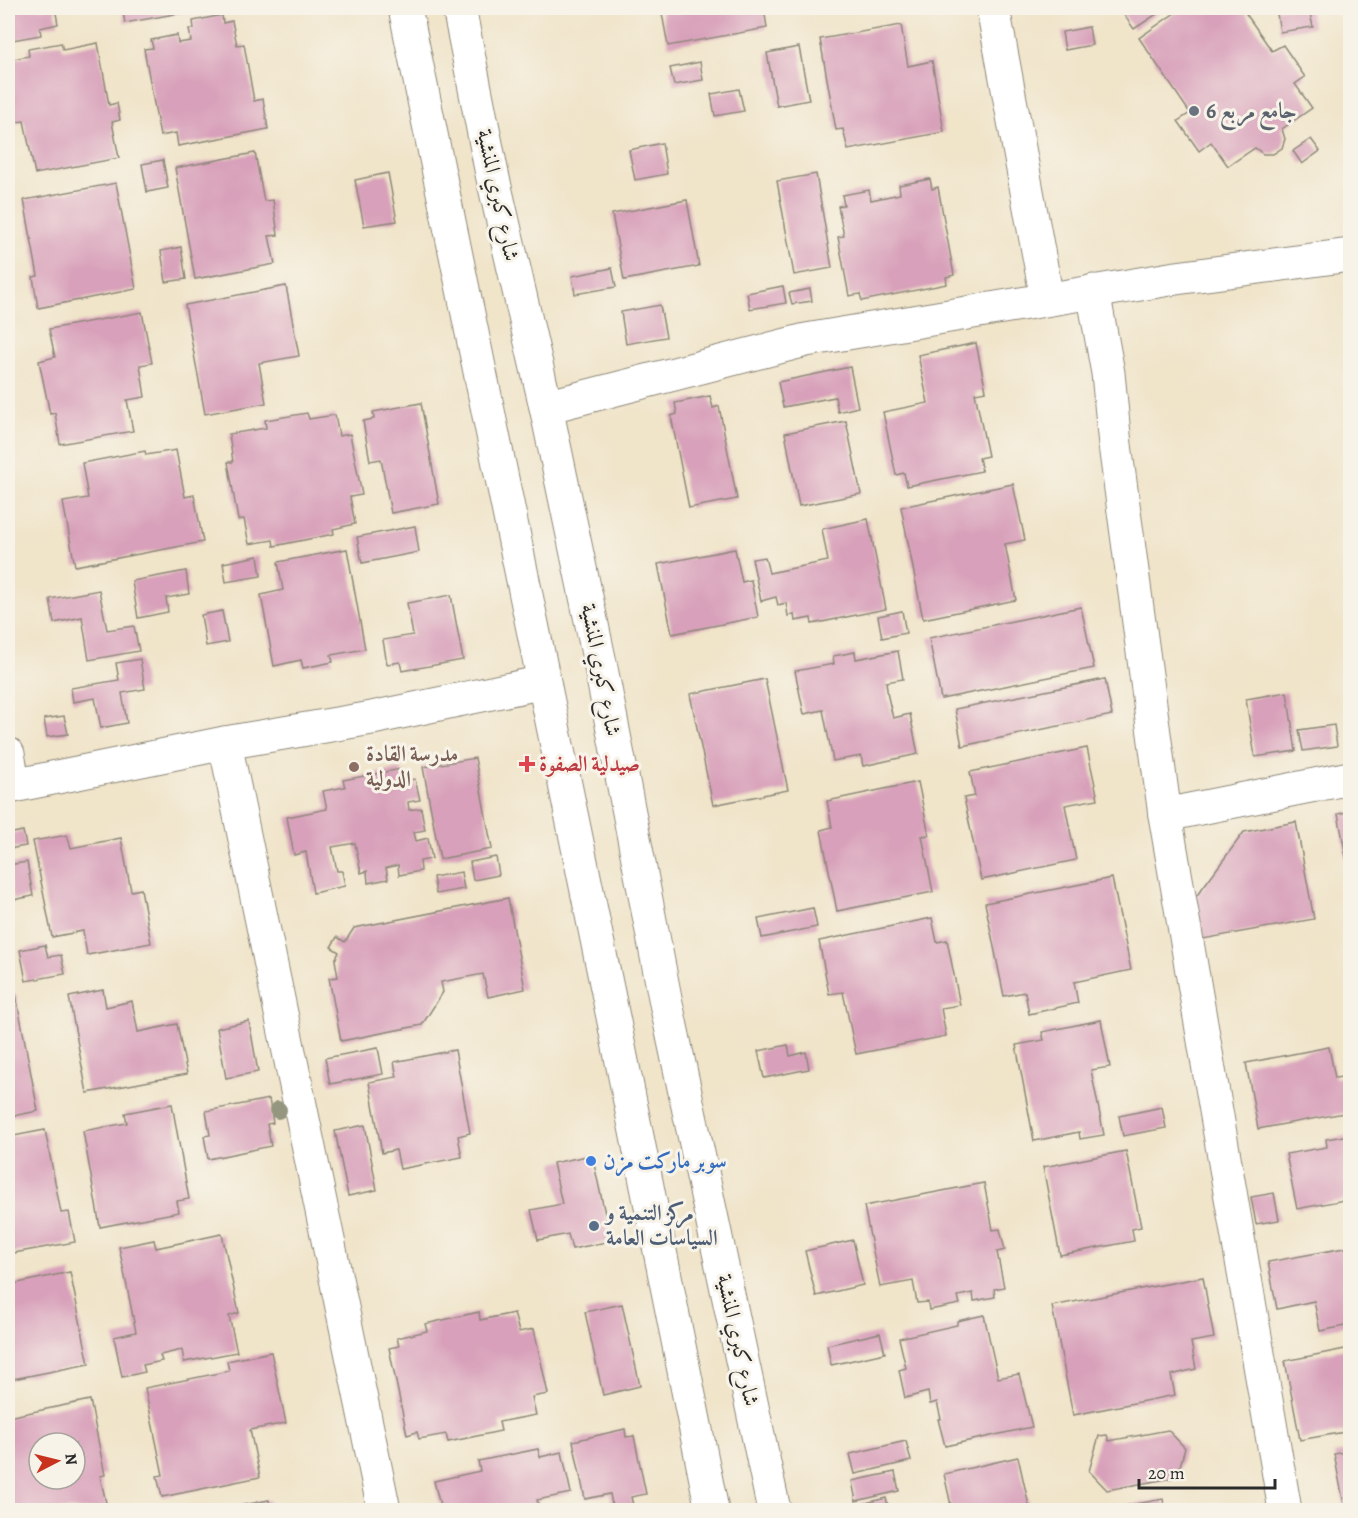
<svg xmlns="http://www.w3.org/2000/svg" width="1358" height="1518" font-family="Alegreya,Amiri,serif">
	<style>
		.building { fill: #d8a0ba; fill-rule: evenodd }
		.lines { fill: none; stroke-linecap: round; stroke-linejoin: round }
		.minor-casing { stroke: #8e887a; stroke-width: 35 }
		.major-casing { stroke: #8e887a; stroke-width: 35 }
		.minor { stroke: #fff; stroke-width: 33 }
		.major { stroke: #fff; stroke-width: 33 }
		.tree { fill: #95967f }
		.worship-dot { fill: #6b7280; stroke: #f7f3e8; stroke-width: 2 }
		.health-dot { fill: #e0444e; stroke: #f7f3e8; stroke-width: 2 }
		.education-dot { fill: #8d6e63; stroke: #f7f3e8; stroke-width: 2 }
		.shop-dot { fill: #3f7fe0; stroke: #f7f3e8; stroke-width: 2 }
		.service-dot { fill: #5c6f8a; stroke: #f7f3e8; stroke-width: 2 }
		.labels { text-anchor: middle; dominant-baseline: central; stroke-width: 6; stroke-linejoin: round; paint-order: stroke }
		.worship-label { font-size: 22px; font-weight: bold; fill: #5b616d; stroke: #f7f3e8; text-anchor: start }
		.street-label { font-size: 22px; fill: #2b2b2b; stroke: #f7f3e8 }
		.education-label { font-size: 22px; font-weight: bold; fill: #785e54; stroke: #f7f3e8; text-anchor: start }
		.health-label { font-size: 22px; font-weight: bold; fill: #be3a42; stroke: #f7f3e8; text-anchor: start }
		.shop-label { font-size: 22px; font-weight: bold; fill: #366cbe; stroke: #f7f3e8; text-anchor: start }
		.service-label { font-size: 22px; font-weight: bold; fill: #4e5e75; stroke: #f7f3e8; text-anchor: start }
	</style>
	<rect width="100%" height="100%" fill="#f7f3e8"/>
	<filter id="ink" filterUnits="userSpaceOnUse"><feTurbulence type="fractalNoise" baseFrequency=".0167" numOctaves="2"/><feDisplacementMap in="SourceGraphic" scale="12" xChannelSelector="R" yChannelSelector="G"/><feConvolveMatrix kernelMatrix="1 2 1 2 8 2 1 2 1" color-interpolation-filters="sRGB"/></filter>
	<filter id="wash" filterUnits="userSpaceOnUse"><feTurbulence type="fractalNoise" baseFrequency=".008" numOctaves="4" result="noise"/><feDisplacementMap in="SourceGraphic" scale="24" xChannelSelector="R" yChannelSelector="G"/><feGaussianBlur stdDeviation="1.35" result="paint"/><feColorMatrix in="noise" values="0 0 0 0 0 0 0 0 0 0 0 0 0 0 0 0 0 1.4 0 .05"/><feComposite in="paint" operator="in"/></filter>
	<g filter="url(#wash)">
		<rect width="100%" height="100%" fill="#f0e4c9"/>
		<g id="blocks">
			<g class="building">
				<polygon points="8,8 55,8 58,24 40,28 41,35 13,40 12,33 8,33"/>
				<polygon points="122,8 202,8 202,9 125,23"/>
				<polygon points="661,8 764,8 767,28 668,46"/>
				<polygon points="1119,8 1166,8 1134,29"/>
				<polygon points="1182,8 1242,8 1272,51 1283,45 1305,77 1295,84 1312,108 1282,129 1285,139 1282,148 1273,154 1263,154 1255,148 1228,166 1211,142 1199,151 1178,121 1190,113 1139,38"/>
				<polygon points="1276,8 1309,8 1313,27 1280,32"/>
				<polygon points="222,15 223,23 232,21 237,45 244,44 254,101 263,99 268,129 178,146 176,133 160,136 144,49 153,48 151,40 177,35 178,43 191,41 189,29 194,29 193,21"/>
				<polygon points="901,25 908,66 932,61 944,132 848,150 843,129 836,130 820,39"/>
				<polygon points="1089,27 1092,45 1065,50 1062,32"/>
				<polygon points="61,43 63,50 98,43 109,105 117,103 120,120 112,122 119,158 35,174 24,121 8,123 8,60 29,56 28,49"/>
				<polygon points="799,47 809,100 777,106 767,53"/>
				<polygon points="700,62 703,80 674,85 670,68"/>
				<polygon points="739,89 744,111 715,116 711,94"/>
				<polygon points="1311,139 1320,151 1302,164 1293,151"/>
				<polygon points="662,143 667,174 635,180 629,150"/>
				<polygon points="255,153 264,201 273,200 278,235 269,236 275,264 195,279 175,168"/>
				<polygon points="163,160 168,188 147,192 142,164"/>
				<polygon points="388,173 397,221 364,226 355,180"/>
				<polygon points="816,174 832,268 794,275 777,181"/>
				<polygon points="930,179 932,189 938,187 954,275 946,277 947,284 862,301 860,294 849,296 838,237 844,236 838,206 844,205 842,195 869,190 871,200 900,194 899,185"/>
				<polygon points="116,183 136,289 38,308 33,277 38,276 24,200"/>
				<polygon points="687,200 699,266 624,280 612,214"/>
				<polygon points="181,247 186,279 166,282 161,251"/>
				<polygon points="612,268 616,287 575,294 572,276"/>
				<polygon points="286,286 299,356 259,363 266,403 205,414 185,305"/>
				<polygon points="783,286 786,303 750,309 747,293"/>
				<polygon points="810,289 812,301 792,304 789,293"/>
				<polygon points="660,305 666,337 626,344 621,312"/>
				<polygon points="142,312 152,363 140,365 145,397 127,400 133,431 60,444 55,413 50,414 39,361 55,357 49,329"/>
				<polygon points="976,343 986,391 975,393 988,456 979,458 982,471 907,486 904,473 896,475 883,412 928,403 918,355"/>
				<polygon points="850,367 858,407 838,412 835,397 783,407 778,382"/>
				<polygon points="710,396 713,408 719,406 737,499 689,508 671,416 677,414 675,403"/>
				<polygon points="421,403 439,504 391,513 381,459 370,461 363,421 374,419 373,412"/>
				<polygon points="307,413 309,419 335,415 339,436 350,434 362,495 350,497 355,524 333,529 334,534 274,546 273,540 249,544 244,519 238,520 228,462 233,462 229,434 266,428 265,420"/>
				<polygon points="846,421 861,494 799,506 785,433"/>
				<polygon points="176,450 185,497 194,495 203,542 75,566 63,502 88,498 82,463 145,451 146,455"/>
				<polygon points="1013,484 1025,540 1005,544 1016,600 923,619 901,507"/>
				<polygon points="868,519 886,609 812,624 811,618 795,621 794,614 788,616 786,603 778,605 776,597 761,601 752,559 765,557 769,573 828,561 822,529"/>
				<polygon points="415,526 419,552 362,563 357,537"/>
				<polygon points="347,549 365,649 331,655 333,662 303,668 301,660 274,666 261,595 283,590 278,562"/>
				<polygon points="735,549 742,582 751,580 758,617 672,634 658,564"/>
				<polygon points="258,556 261,576 226,582 223,563"/>
				<polygon points="186,571 189,594 166,598 168,612 138,618 132,581"/>
				<polygon points="99,590 107,630 134,626 139,651 89,660 82,617 54,623 50,599"/>
				<polygon points="451,595 463,660 402,671 400,662 387,664 383,640 413,635 407,603"/>
				<polygon points="1081,607 1094,668 941,699 929,638"/>
				<polygon points="222,611 228,642 206,646 201,615"/>
				<polygon points="902,611 906,633 882,638 878,616"/>
				<polygon points="898,651 903,679 886,682 888,697 893,718 910,714 918,754 863,766 861,756 833,761 823,710 804,714 795,671 834,664 833,656 855,652 856,659"/>
				<polygon points="140,659 145,689 122,693 127,723 101,728 95,698 73,702 71,688 119,680 116,663"/>
				<polygon points="765,679 788,790 713,805 690,694"/>
				<polygon points="1105,679 1112,715 962,746 955,709"/>
				<polygon points="1287,692 1296,751 1255,757 1246,699"/>
				<polygon points="64,716 68,734 47,737 44,719"/>
				<polygon points="1334,725 1337,746 1303,751 1299,730"/>
				<polygon points="1087,748 1098,799 1065,805 1076,860 981,880 964,798 975,796 970,772"/>
				<polygon points="475,758 492,849 440,859 423,767"/>
				<polygon points="401,769 404,781 415,779 420,800 408,802 409,810 421,808 425,830 414,832 416,841 428,838 432,859 420,861 421,871 399,875 398,865 386,868 388,879 368,883 367,871 361,873 355,843 332,847 337,871 342,871 345,886 313,893 306,852 294,855 287,817 327,809 323,791 345,787 343,780"/>
				<polygon points="918,782 929,835 922,836 933,892 837,911 821,830 832,827 827,801"/>
				<polygon points="1350,811 1350,873 1349,873 1338,814"/>
				<polygon points="1296,822 1314,919 1203,939 1195,898 1244,832"/>
				<polygon points="23,831 26,846 8,849 8,834"/>
				<polygon points="67,835 71,848 121,838 131,891 141,889 151,943 87,955 83,931 52,937 33,841"/>
				<polygon points="496,857 499,875 473,880 470,862"/>
				<polygon points="27,862 33,896 13,900 8,865"/>
				<polygon points="461,872 464,889 436,894 433,877"/>
				<polygon points="1112,878 1131,970 1074,982 1078,1003 1029,1014 1025,992 1004,996 985,903"/>
				<polygon points="508,898 525,989 488,997 483,974 441,982 443,992 422,1025 341,1041 329,978 338,977 335,960 339,952 331,947 337,937 345,942 354,928"/>
				<polygon points="813,908 817,927 762,938 758,919"/>
				<polygon points="932,918 937,942 947,940 960,1005 941,1008 946,1036 856,1054 843,992 829,994 819,941"/>
				<polygon points="45,945 48,957 61,955 65,974 26,981 20,950"/>
				<polygon points="103,990 106,1007 132,1001 138,1032 177,1024 187,1074 87,1093 69,997"/>
				<polygon points="16,995 38,1111 8,1117 8,997"/>
				<polygon points="1101,1020 1110,1067 1091,1070 1104,1135 1080,1139 1079,1132 1034,1141 1016,1045 1044,1040 1042,1032"/>
				<polygon points="249,1021 258,1072 226,1078 217,1028"/>
				<polygon points="788,1045 790,1056 806,1052 809,1069 764,1078 758,1051"/>
				<polygon points="1329,1047 1335,1078 1350,1076 1350,1112 1258,1129 1246,1063"/>
				<polygon points="378,1048 383,1074 330,1084 325,1058"/>
				<polygon points="455,1050 470,1133 458,1136 462,1157 400,1169 396,1150 382,1153 369,1082 397,1077 394,1062"/>
				<polygon points="269,1099 273,1123 267,1124 271,1146 208,1159 204,1136 210,1135 206,1111"/>
				<polygon points="172,1104 189,1199 177,1201 179,1212 100,1227 83,1131 127,1123 125,1113"/>
				<polygon points="1162,1107 1166,1128 1123,1136 1119,1116"/>
				<polygon points="365,1125 377,1190 348,1196 335,1131"/>
				<polygon points="45,1130 61,1213 69,1212 75,1242 8,1254 8,1137"/>
				<polygon points="1350,1135 1350,1199 1297,1209 1286,1154 1327,1147 1326,1139"/>
				<polygon points="1126,1151 1141,1227 1132,1229 1134,1241 1060,1255 1043,1167"/>
				<polygon points="592,1155 611,1241 572,1249 568,1234 538,1240 531,1210 562,1204 553,1163"/>
				<polygon points="984,1183 993,1230 1000,1229 1005,1250 997,1252 1004,1287 994,1289 995,1297 974,1301 973,1293 958,1296 960,1304 929,1310 928,1302 917,1303 913,1281 880,1287 864,1206"/>
				<polygon points="1274,1193 1279,1220 1256,1224 1251,1197"/>
				<polygon points="222,1234 239,1313 229,1316 237,1352 184,1362 182,1350 160,1355 162,1361 143,1365 145,1372 122,1377 114,1337 136,1332 119,1247 154,1240 156,1248"/>
				<polygon points="853,1240 863,1285 816,1296 805,1251"/>
				<polygon points="1350,1247 1350,1325 1320,1331 1314,1301 1277,1309 1268,1262"/>
				<polygon points="70,1272 89,1364 8,1380 8,1285"/>
				<polygon points="1203,1277 1214,1338 1191,1342 1196,1369 1171,1375 1175,1395 1073,1415 1052,1306"/>
				<polygon points="622,1304 640,1386 603,1395 585,1312"/>
				<polygon points="479,1312 480,1320 514,1313 519,1332 534,1329 548,1394 532,1397 536,1415 499,1422 501,1431 448,1442 446,1434 419,1439 417,1432 407,1435 389,1348 399,1346 397,1338 427,1331 425,1324"/>
				<polygon points="984,1315 998,1378 1019,1374 1032,1427 945,1446 938,1419 941,1419 937,1402 930,1404 928,1392 905,1398 899,1370 906,1368 899,1338 957,1325 957,1321"/>
				<polygon points="880,1333 885,1353 831,1365 827,1345"/>
				<polygon points="1350,1348 1350,1431 1300,1440 1285,1361"/>
				<polygon points="271,1352 286,1423 250,1430 260,1477 162,1497 157,1476 163,1475 145,1388 229,1371 227,1361"/>
				<path d="M90,1400L105,1475L100,1476L107,1507L89,1510H8V1417ZM39,1443H75V1479H39Z"/>
				<polygon points="625,1429 626,1437 634,1436 646,1494 631,1497 634,1509 613,1510 610,1494 585,1499 573,1441"/>
				<polygon points="1168,1430 1185,1448 1177,1477 1107,1490 1089,1471 1099,1436 1107,1435 1109,1441"/>
				<polygon points="906,1441 911,1461 855,1474 850,1454"/>
				<polygon points="538,1449 540,1457 562,1452 571,1493 537,1500 540,1510 441,1510 434,1481 480,1471 478,1461"/>
				<polygon points="1350,1451 1350,1510 1345,1510 1334,1454"/>
				<polygon points="1018,1457 1030,1510 952,1510 944,1474"/>
				<polygon points="895,1472 899,1491 856,1501 852,1481"/>
				<polygon points="886,1498 889,1510 839,1510"/>
				<polygon points="1163,1499 1165,1510 1108,1510 1108,1509"/>
				<polygon points="269,1500 271,1510 223,1510 223,1509"/>
			</g>
		</g>
	</g>
	<g filter="url(#ink)">
		<use href="#blocks" fill-opacity="0" stroke="#8e887a" stroke-width="1.5"/>
		<g class="lines">
			<defs>
				<g id="minor">
					<polyline points="993,8 1047,299"/>
					<polyline points="1093,291 1108,373 1115,445 1165,815 1285,1510"/>
					<polyline points="546,407 806,340 1176,278 1350,255"/>
					<polyline points="225,743 384,1510"/>
					<polyline points="8,754 14,786"/>
					<polyline points="8,787 225,743 372,718 544,682"/>
					<polyline points="1165,815 1350,778"/>
				</g>
				<g id="major">
					<polyline points="405,8 613,1017 712,1510"/>
					<polyline points="459,8 492,174 546,407 600,663 666,1003 774,1510"/>
				</g>
			</defs>
			<use href="#minor" class="minor-casing"/>
			<use href="#major" class="major-casing"/>
			<use href="#minor" class="minor"/>
			<use href="#major" class="major"/>
		</g>
		<circle class="tree" cx="278" cy="1110" r="9"/>
	</g>
	<circle class="worship-dot" cx="1194" cy="111" r="6"/>
	<path class="health-dot" d="M524 755h6v6h6v6h-6v6h-6v-6h-6v-6h6z"/>
	<circle class="education-dot" cx="354" cy="767" r="6"/>
	<circle class="shop-dot" cx="591" cy="1161" r="6"/>
	<circle class="service-dot" cx="594" cy="1226" r="6"/>
	<g class="labels">
		<g class="worship-label">
			<text x="1206" y="111">جامع مربع 6</text>
		</g>
		<g class="street-label">
			<text transform="translate(498 195) rotate(78)">شارع كبري المنشية</text>
			<text transform="translate(601 670) rotate(79)">شارع كبري المنشية</text>
			<text transform="translate(738 1340) rotate(78)">شارع كبري المنشية</text>
		</g>
		<g class="education-label">
			<text x="366" y="754">مدرسة القادة<tspan x="366" dy="25">الدولية</tspan></text>
		</g>
		<g class="health-label">
			<text x="539" y="764">صيدلية الصفوة</text>
		</g>
		<g class="shop-label">
			<text x="603" y="1161">سوبر ماركت مزن</text>
		</g>
		<g class="service-label">
			<text x="606" y="1213">مركز التنمية و<tspan x="606" dy="25">السياسات العامة</tspan></text>
		</g>
	</g>
	<rect width="1358" height="1518" fill="none" stroke="#f7f3e8" stroke-width="30"/>
	<g transform="translate(57 1461) rotate(83)"><circle r="28" fill="#f7f3e8" stroke="#a5a39c" stroke-width="1.5"/>
	<path d="M0-4.5L10 22L0 15L-10 22Z" fill="#c8321e"/>
	<text y="-9" font-size="16" font-weight="bold" text-anchor="middle" fill="#2b2b2b">N</text>
	</g>
	<path d="M1139 1479v9h136v-9" fill="none" stroke="#2b2b2b" stroke-width="3"/>
	<text x="1148" y="1479" font-size="18" fill="#2b2b2b" stroke="#f7f3e8" stroke-width="4.5" paint-order="stroke">20 m</text>
</svg>
